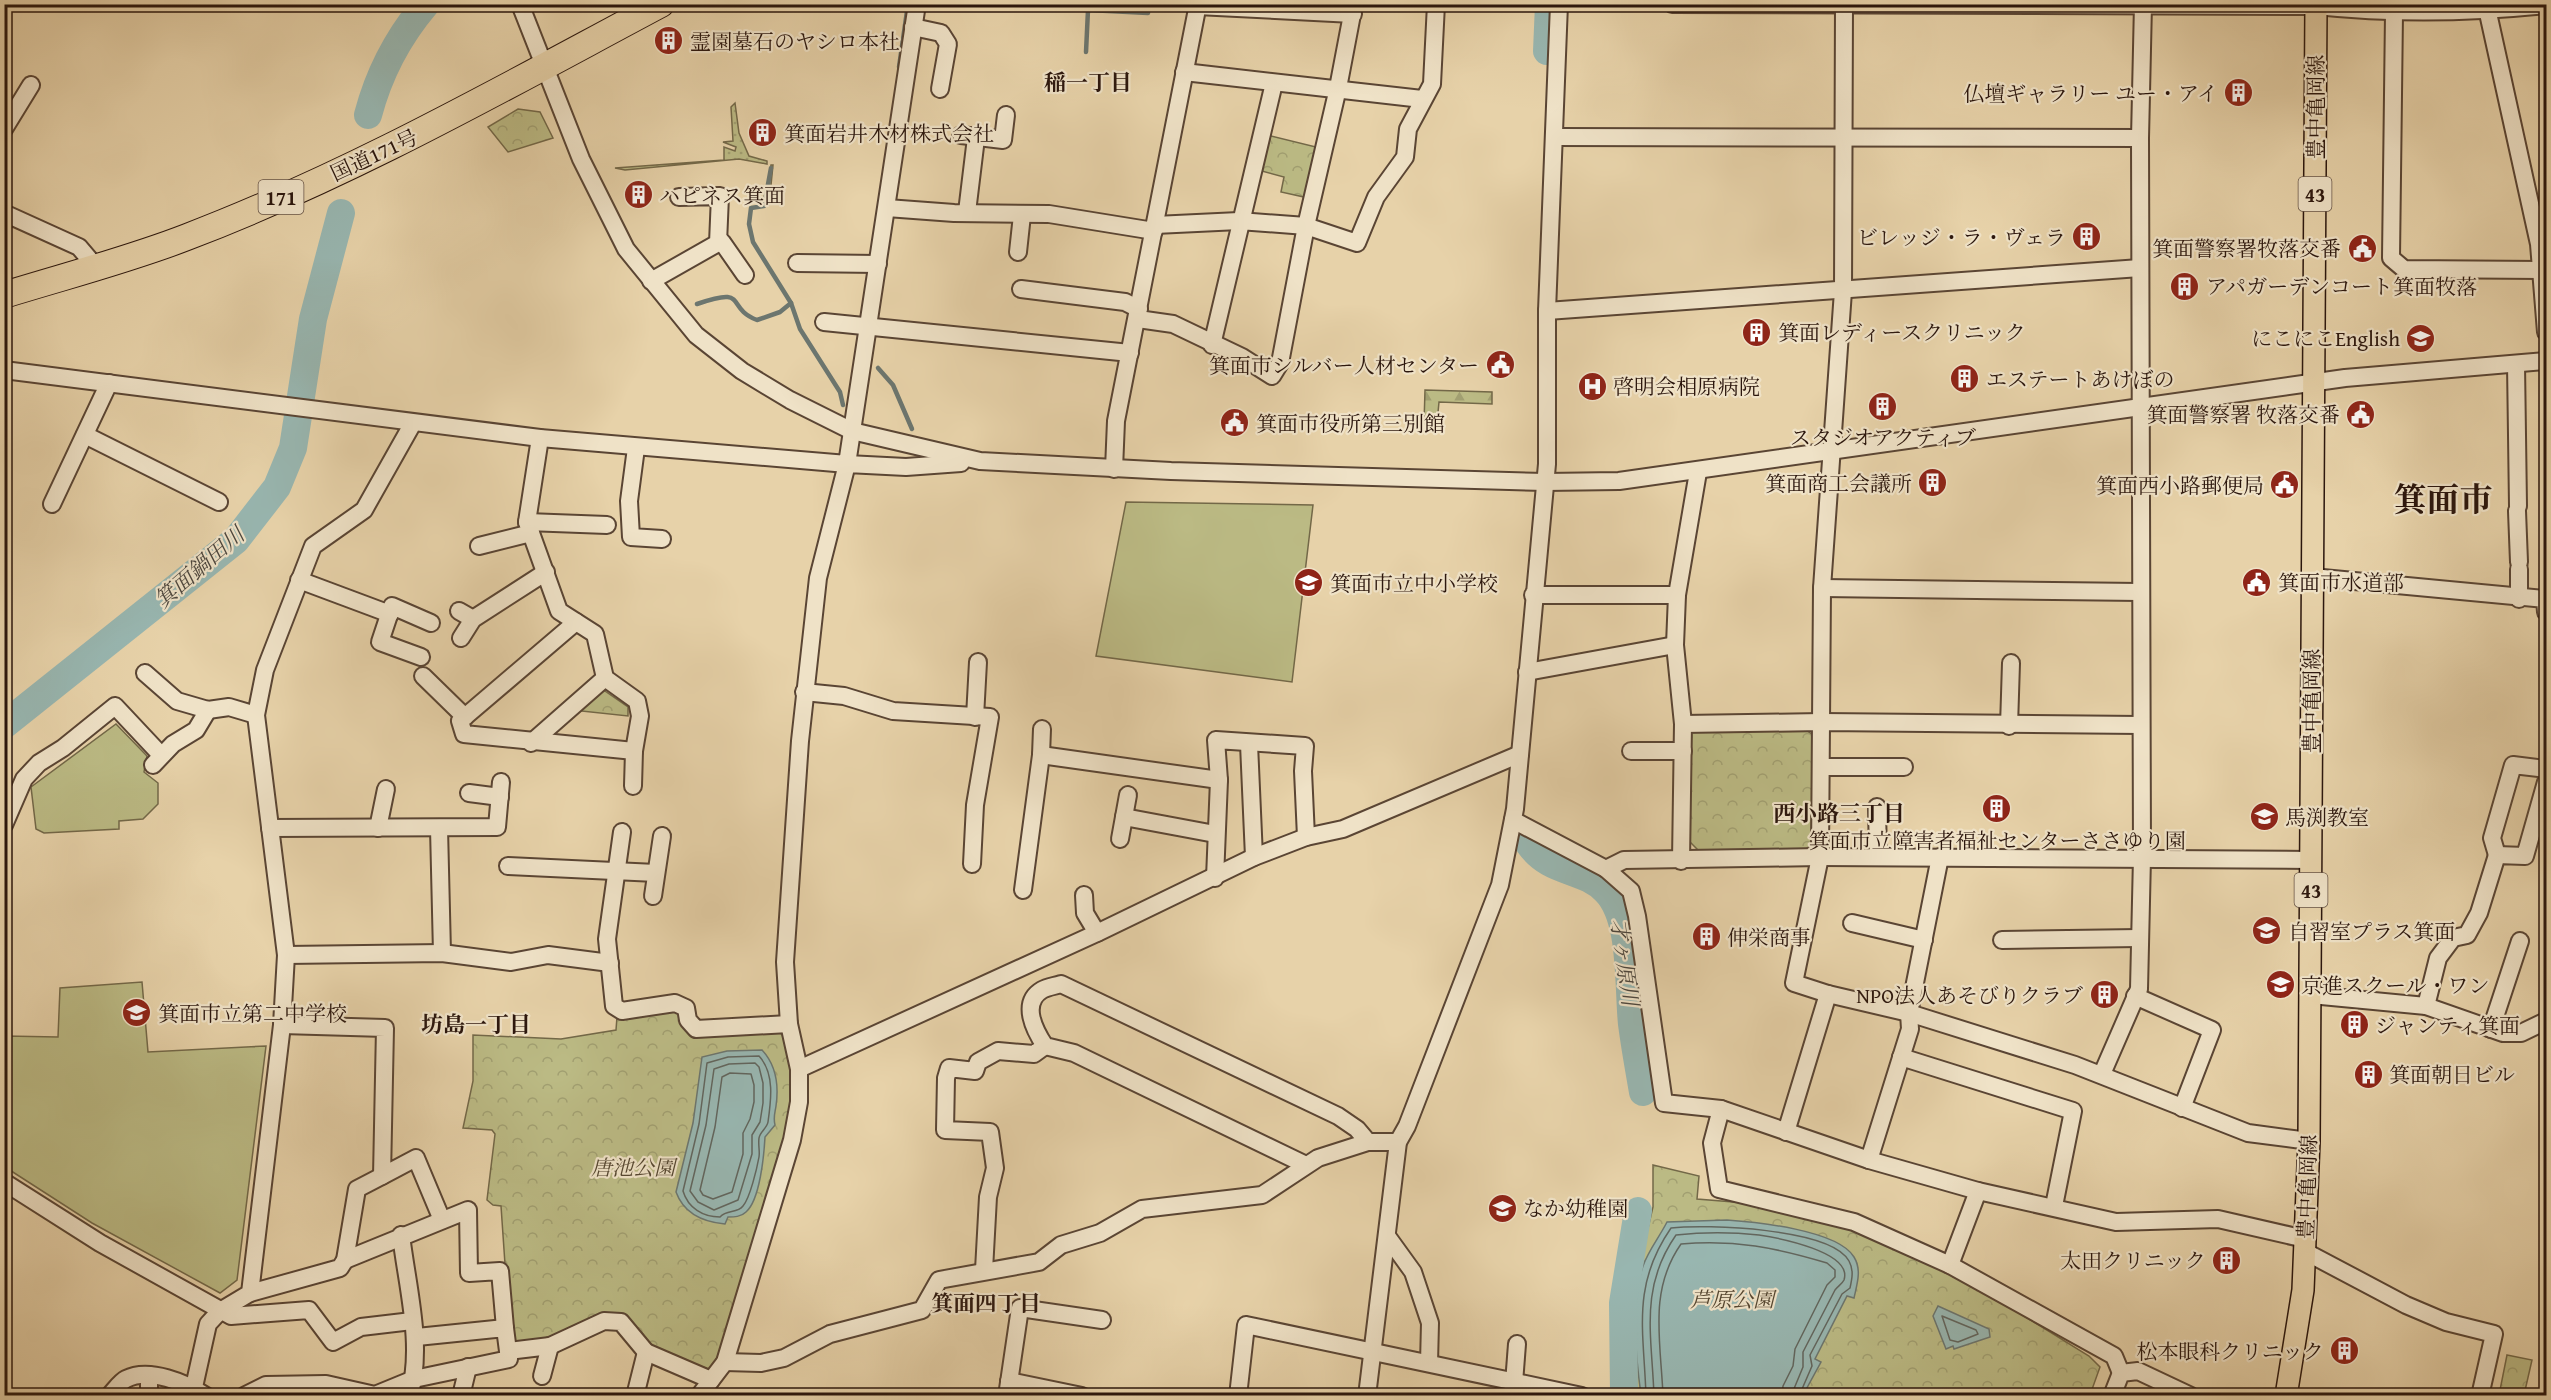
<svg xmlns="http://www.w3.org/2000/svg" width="2551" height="1400" font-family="'Gentium Book Plus','Noto Serif JP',serif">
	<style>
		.grass { fill: url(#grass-dots); stroke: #736848; stroke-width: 1.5 }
		.forest { fill: url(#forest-firs); stroke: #736848; stroke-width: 1.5 }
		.park { fill: url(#park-crowns); stroke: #736848; stroke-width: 1.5 }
		.pitch { fill: #bbba84; stroke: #736848; stroke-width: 1.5 }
		.water { fill: #98b6b0; stroke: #6c766f; stroke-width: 1.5 }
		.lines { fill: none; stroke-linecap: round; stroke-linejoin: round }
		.shore { stroke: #62665e; stroke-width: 1.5 }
		.stream { stroke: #6c766f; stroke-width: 4.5 }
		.river { stroke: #98b6b0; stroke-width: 28 }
		.minor-casing { stroke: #5a4534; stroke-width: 20 }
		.major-casing { stroke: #2b160d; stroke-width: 24 }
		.highway-casing { stroke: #2b160d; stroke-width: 28 }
		.minor { stroke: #efe2c7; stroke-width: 16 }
		.major { stroke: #e7d2a9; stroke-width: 21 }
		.highway { stroke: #e7d2a9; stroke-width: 26 }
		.labels { text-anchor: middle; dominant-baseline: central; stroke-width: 4.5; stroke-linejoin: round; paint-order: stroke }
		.shield { fill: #efe2c7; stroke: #665345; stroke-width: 1.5 }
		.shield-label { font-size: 20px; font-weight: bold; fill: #2b160d }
		.poi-label { font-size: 21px; fill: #2b160d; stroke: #efe2c7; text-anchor: start }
		.street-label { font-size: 21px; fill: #2b160d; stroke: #efe2c7 }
		.park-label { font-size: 21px; font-style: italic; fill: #564731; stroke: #efe2c7 }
		.neighbourhood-label { font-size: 22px; font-weight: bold; fill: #2b160d; stroke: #efe2c7 }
		.water-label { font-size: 22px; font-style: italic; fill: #4c463e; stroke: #efe2c7 }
		.town-label { font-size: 33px; font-weight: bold; fill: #2b160d; stroke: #efe2c7 }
	</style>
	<defs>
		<pattern id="grass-dots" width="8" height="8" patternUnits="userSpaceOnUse" patternTransform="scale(1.5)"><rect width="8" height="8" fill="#bbba84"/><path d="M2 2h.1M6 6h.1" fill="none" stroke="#a19f71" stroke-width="1.8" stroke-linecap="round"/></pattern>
		<pattern id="forest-firs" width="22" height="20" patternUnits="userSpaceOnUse" patternTransform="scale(1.5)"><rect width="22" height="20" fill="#bbba84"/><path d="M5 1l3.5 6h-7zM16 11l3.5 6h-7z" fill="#a19f71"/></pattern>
		<pattern id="park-crowns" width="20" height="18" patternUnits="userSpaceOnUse" patternTransform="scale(1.5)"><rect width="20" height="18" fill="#bbba84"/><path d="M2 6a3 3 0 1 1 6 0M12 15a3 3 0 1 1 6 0" fill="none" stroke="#a19f71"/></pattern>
	</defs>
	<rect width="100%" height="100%" fill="#e7d2a9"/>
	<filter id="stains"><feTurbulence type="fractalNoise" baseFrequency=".00333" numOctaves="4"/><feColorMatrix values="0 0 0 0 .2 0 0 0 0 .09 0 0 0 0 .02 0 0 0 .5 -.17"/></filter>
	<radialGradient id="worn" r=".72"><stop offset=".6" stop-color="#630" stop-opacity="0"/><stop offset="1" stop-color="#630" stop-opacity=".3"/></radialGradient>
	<g class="grass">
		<polygon points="735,103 739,133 749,156 767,161 767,164 739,159 625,170 615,168 724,160 724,147 735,151 736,147 723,142 733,141 731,107"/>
		<polygon points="771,165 773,165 769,205 765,205"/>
	</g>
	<polygon class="forest" points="1425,390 1492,392 1492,404 1439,402 1437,423 1424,424"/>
	<g class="park">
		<polygon points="518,109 540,112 553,138 508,152 488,127"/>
		<polygon points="1267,135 1316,147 1304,197 1281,192 1284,177 1258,170"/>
		<polygon points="602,689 628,707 628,716 572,710"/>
		<polygon points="1806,730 1813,735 1811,845 1806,849 1699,851 1690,842 1687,738 1692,732"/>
		<polygon points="674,1006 681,1019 764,1028 782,1034 792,1069 790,1124 715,1368 708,1369 653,1348 642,1333 630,1323 562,1334 519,1346 510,1337 501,1206 493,1205 487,1200 495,1134 492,1130 463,1128 473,1081 473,1035 561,1039 616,1030 617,1017"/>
		<polygon points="1653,1165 1699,1176 1697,1199 1746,1203 1805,1219 1835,1223 1914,1254 2006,1305 2089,1356 2100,1367 2090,1395 1631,1396 1628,1361 1633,1292 1653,1207"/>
		<polygon points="2507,1355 2532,1360 2524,1395 2499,1395"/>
	</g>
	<g class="pitch">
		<polygon points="1126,502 1313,505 1292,682 1096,656"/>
		<polygon points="116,724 147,756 144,772 158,783 158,804 143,819 119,821 119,829 44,833 36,829 31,787"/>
		<polygon points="142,982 148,1052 266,1046 237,1280 220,1293 92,1223 5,1167 5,1036 58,1037 60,988"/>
	</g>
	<g class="water">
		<path d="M762,1050C776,1065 779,1085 776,1106C775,1113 773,1117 775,1125L765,1137C764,1155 760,1200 746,1212C741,1217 734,1217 728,1217L725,1224C703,1222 684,1214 676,1192L693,1123L702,1057L727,1051Z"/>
		<path d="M1727,1220C1756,1222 1838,1230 1854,1257C1862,1270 1857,1284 1854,1298L1847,1296L1815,1359L1821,1362L1803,1395H1641C1636,1358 1630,1303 1643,1266C1648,1251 1660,1236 1667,1222Z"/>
		<polygon points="1938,1306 1989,1329 1990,1337 1954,1349 1953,1346 1946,1349 1933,1316"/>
	</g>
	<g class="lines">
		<g class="shore">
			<path d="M759,1056C775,1073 771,1101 768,1122C767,1128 760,1132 759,1138C758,1145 760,1151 759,1157C757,1168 750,1198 743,1206C737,1214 727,1209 720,1217C703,1217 688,1208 683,1191L699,1124L707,1063L728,1057Z"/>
			<polygon points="755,1063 759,1067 763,1083 763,1103 760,1122 752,1135 752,1154 738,1200 714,1210 698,1202 690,1191 706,1125 714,1069 729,1064"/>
			<polygon points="730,1073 751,1074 754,1085 754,1102 750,1119 743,1133 743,1154 732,1192 713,1199 703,1195 700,1190 715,1127 722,1077"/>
			<polygon points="1942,1316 1976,1330 1978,1334 1958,1342 1950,1340"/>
			<path d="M1646,1396C1644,1331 1631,1286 1671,1228C1706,1224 1831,1228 1849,1261C1854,1270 1852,1279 1850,1288L1842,1294L1810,1355L1812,1366L1799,1396"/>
			<path d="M1654,1396C1652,1336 1639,1288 1676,1235C1703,1232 1732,1232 1759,1235C1779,1238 1853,1252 1844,1280C1842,1284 1838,1286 1835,1290L1803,1352V1367L1791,1396"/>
			<path d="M1663,1396C1661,1342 1648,1291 1681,1244C1734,1239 1777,1248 1827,1263L1835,1270V1277L1827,1285L1795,1349L1793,1366L1783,1386L1782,1396"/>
		</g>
		<g class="stream">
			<polyline points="1086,52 1088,10 1148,13 1149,4"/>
			<polyline points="899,67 908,4"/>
			<polyline points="771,168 764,206 751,208 749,224 753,242 791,303 800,329 840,392 843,405"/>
			<path d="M697,304C750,286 724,307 757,320L780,312L791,303"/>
			<polyline points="878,368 893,385 912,429"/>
		</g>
		<g class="river">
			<polyline points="1547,51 1549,4"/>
			<path d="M368,115C379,73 397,38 426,4"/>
			<polyline points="4,725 236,540 277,487 293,448 313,319 341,213"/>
			<path d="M1529,844C1551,875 1583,867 1606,891C1633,918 1628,986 1632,1024C1635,1047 1639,1069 1643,1092"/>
			<polyline points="1624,1393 1623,1303 1638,1211"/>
		</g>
		<defs>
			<g id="minor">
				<polyline points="520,4 581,159 626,249 696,335 742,371 790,400 852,431 980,461 1171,471 1545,482 1619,481 2345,378 2546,361"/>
				<path d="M1672,4L2316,6C2393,14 2469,13 2546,5"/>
				<polyline points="1844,4 1843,291 1822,588 1820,857 1794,983 1828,994 1909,1013 2075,1065 2248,1133 2309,1141"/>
				<polyline points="2486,4 2539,244 2546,332"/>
				<polyline points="1197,6 1353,14"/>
				<polyline points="2394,13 2391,258 2404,269 2542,270"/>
				<polyline points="913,27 941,33 948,44 940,89"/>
				<polyline points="1184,72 1422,99"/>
				<polyline points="4,129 31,85"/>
				<polyline points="961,135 1003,140 1006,115"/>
				<polyline points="1554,137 2140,138"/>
				<polyline points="887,208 954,213 1049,214 1154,231"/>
				<polyline points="967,212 976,138"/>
				<polyline points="4,213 79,247 96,267"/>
				<polyline points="1155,225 1239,221 1306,226 1357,243 1376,197 1405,157 1408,129 1432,84 1436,4"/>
				<polyline points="722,242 745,275"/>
				<polyline points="1018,252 1022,215"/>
				<polyline points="797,263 878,264"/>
				<polyline points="651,281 718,243 720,196 679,197"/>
				<polyline points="1021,289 1125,302 1139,309"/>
				<polyline points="1547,311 2140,268"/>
				<polyline points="1138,319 1173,324 1242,357 1272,376 1280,363 1306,226 1338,88 1354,4"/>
				<polyline points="824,322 1130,353"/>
				<polyline points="1212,345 1274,83"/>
				<polyline points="2516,364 2518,506"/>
				<polyline points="4,370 540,438 847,464 917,4"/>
				<polyline points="85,435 219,502"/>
				<polyline points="540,438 527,522 559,611 595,634 605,678 637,701 640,716 634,751 633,786"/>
				<polyline points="636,448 629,501 631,537 662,539"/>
				<polyline points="1114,469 1116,421 1198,4"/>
				<polyline points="52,504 109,383"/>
				<polyline points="2517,511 2519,562"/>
				<polyline points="527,522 607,525"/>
				<polyline points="479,546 531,533"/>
				<polyline points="2519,569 2519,599"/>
				<polyline points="2312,577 2545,599 2546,612"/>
				<polyline points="299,580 390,614"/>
				<polyline points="1822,588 2140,592"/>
				<polyline points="1533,595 1677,595"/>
				<polyline points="459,611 473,619"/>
				<polyline points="576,622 460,721 464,734 634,751"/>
				<polyline points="461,638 473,619 546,572"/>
				<polyline points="421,657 380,642 392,606 431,623"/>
				<polyline points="1527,672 1675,645"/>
				<polyline points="145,673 177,701 208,710 229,707 256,715"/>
				<polyline points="423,676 465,717"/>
				<polyline points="804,692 844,696 893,711 990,717 975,805 972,864"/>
				<polyline points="975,717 978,662"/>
				<polyline points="1683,724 1822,722 2141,725"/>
				<polyline points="2009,726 2011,663"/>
				<polyline points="531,743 605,678"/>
				<polyline points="1249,744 1254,857"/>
				<polyline points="1631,751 1683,751"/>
				<polyline points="1041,755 1219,780"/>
				<polyline points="153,765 173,744 196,730 208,710"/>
				<polyline points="1821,767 1904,767"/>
				<polyline points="469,793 500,797"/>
				<polyline points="1877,807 1878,857"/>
				<polyline points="1124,817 1215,834"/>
				<polyline points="1513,820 1606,869 1631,891 1637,916 1664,1103 1721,1109 1869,1160 1978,1191 2116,1222 2218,1219 2305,1239"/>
				<polyline points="4,825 24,779 39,763 63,748 115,706 161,755"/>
				<polyline points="270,828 497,827 501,782"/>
				<polyline points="378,828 386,789"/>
				<polyline points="439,828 442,953"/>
				<polyline points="622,832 607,939 614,1006 622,1011 675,1003 686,1008 688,1020 696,1029 789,1024"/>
				<polyline points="1120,839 1128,795"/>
				<polyline points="2497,855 2492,838 2513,765 2546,769"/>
				<polyline points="1681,861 1683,724 1675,645 1677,595 1698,472"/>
				<polyline points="508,866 656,873"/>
				<polyline points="1606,869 1624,860 1820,857 2311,860"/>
				<polyline points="1215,878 1219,780 1216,740 1305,746 1303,771 1306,837"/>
				<polyline points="1023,890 1041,755 1042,729"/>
				<polyline points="1084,895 1085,913 1097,933"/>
				<polyline points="653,896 662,836"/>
				<polyline points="1852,923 1924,940"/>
				<polyline points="2002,940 2139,938"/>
				<polyline points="286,955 442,953 511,962 548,955 610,963"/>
				<polyline points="2311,995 2426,1006 2503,1033 2521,1033 2546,1021"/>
				<polyline points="2135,996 2212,1030 2182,1108"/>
				<polyline points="2426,1006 2438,958 2453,938 2467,935 2479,913 2497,855 2525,856 2546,782"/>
				<polyline points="282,1025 385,1028 382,1176 416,1158 442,1220"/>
				<polyline points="2491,1029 2520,941"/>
				<polyline points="1901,1057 2073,1111 2054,1206"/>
				<polyline points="799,1069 1097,933 1254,857 1306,837 1343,829 1520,754"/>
				<polyline points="2102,1074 2139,989 2142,857 2140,138 2143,4"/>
				<polyline points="1721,1109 1712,1143 1719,1189 1854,1222 1950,1265 2114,1356 2121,1373"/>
				<polyline points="1786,1132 1828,994"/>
				<polyline points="1869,1160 1910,1029 1909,1013 1940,857"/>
				<path d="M1306,1165L1074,1053L1045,1046C1035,1031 1020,1003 1042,990C1047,987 1055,986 1061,984L1338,1116L1357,1129L1368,1142"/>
				<polyline points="4,1182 100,1243 231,1316 309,1310 333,1342 361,1327 412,1321"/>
				<path d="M401,1235C407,1286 424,1347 409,1396"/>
				<polyline points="1387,1236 1413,1272 1430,1323 1429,1363"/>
				<polyline points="2304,1251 2406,1305 2446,1322 2494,1334 2480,1396"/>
				<polyline points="345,1260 468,1210 469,1273 500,1271 505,1328"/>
				<polyline points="1950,1265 1978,1191"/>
				<polyline points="984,1270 988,1197 995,1168 990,1132 945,1130 946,1078 949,1068 975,1071 978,1062 998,1051 1034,1054 1045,1046"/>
				<polyline points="250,1293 340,1268 345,1260 357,1189 382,1176"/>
				<polyline points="508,1351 550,1346 604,1321 621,1322 646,1352 711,1380"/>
				<polyline points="725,1362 761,1363 784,1358 830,1334 922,1310 939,1280 1039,1262 1061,1245 1100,1233 1142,1209 1262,1195 1318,1158 1368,1142 1398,1142"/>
				<polyline points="542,1376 550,1346"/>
				<polyline points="1009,1381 1082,1396"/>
				<path d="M109,1396C114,1391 120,1382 126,1379C149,1367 186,1383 206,1396"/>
				<polyline points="149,1396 149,1375"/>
				<polyline points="192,1396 208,1324 220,1311 250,1293 282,1025 286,955 256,715 265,670 313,546 364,510 413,423"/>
				<polyline points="244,1396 266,1385 326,1384 375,1395 414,1379 509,1359 505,1328 417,1337"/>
				<polyline points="461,1396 468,1367"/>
				<polyline points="635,1396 646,1352"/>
				<polyline points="699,1396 725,1362 792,1140 799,1102 799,1069 789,1024 785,962 800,741 818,578 847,464 906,467 961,463"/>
				<polyline points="1007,1396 1020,1308 1102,1320"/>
				<polyline points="1238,1396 1246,1325 1582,1396"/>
				<polyline points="1367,1396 1398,1142 1407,1126 1500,885 1515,809 1547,464 1547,311 1559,4"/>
				<polyline points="1513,1396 1517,1344"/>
				<polyline points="2112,1396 2121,1373 2138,1371 2191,1396"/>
			</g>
			<polyline id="major" points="2286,1396 2303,1290 2309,1141 2316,4"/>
			<path id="highway" d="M4,295C65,276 128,260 187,237C352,174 505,87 661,4"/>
		</defs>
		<use href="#minor" class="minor-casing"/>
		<use href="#major" class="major-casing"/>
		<use href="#highway" class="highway-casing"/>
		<use href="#minor" class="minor"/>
		<use href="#major" class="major"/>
		<use href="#highway" class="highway"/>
	</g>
	<defs>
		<symbol id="building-disc" viewBox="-11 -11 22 22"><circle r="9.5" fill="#8f2418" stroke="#efe2c7"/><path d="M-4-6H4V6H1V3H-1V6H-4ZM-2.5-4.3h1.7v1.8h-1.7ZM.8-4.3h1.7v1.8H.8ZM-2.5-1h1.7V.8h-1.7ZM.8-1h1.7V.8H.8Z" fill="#fff"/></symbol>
		<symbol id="civic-disc" viewBox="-11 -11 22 22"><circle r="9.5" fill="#8f2418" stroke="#efe2c7"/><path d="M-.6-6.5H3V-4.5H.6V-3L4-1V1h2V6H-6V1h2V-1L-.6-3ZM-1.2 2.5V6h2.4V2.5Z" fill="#fff"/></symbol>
		<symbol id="school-disc" viewBox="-11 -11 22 22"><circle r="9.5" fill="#8f2418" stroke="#efe2c7"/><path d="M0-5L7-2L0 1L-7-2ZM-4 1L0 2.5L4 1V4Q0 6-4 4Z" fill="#fff"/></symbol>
		<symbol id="hospital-disc" viewBox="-11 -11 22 22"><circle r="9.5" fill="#8f2418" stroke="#efe2c7"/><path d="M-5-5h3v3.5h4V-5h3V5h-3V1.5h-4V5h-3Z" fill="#fff"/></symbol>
	</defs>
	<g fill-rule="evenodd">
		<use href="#building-disc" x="652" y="24" width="33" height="33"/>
		<use href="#building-disc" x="2222" y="76" width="33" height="33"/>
		<use href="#building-disc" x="746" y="116" width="33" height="33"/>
		<use href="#building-disc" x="622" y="178" width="33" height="33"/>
		<use href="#building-disc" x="2070" y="220" width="33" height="33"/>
		<use href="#civic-disc" x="2346" y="232" width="33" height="33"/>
		<use href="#building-disc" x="2168" y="270" width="33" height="33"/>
		<use href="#building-disc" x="1740" y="316" width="33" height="33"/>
		<use href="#school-disc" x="2404" y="322" width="33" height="33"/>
		<use href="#civic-disc" x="1484" y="348" width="33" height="33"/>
		<use href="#building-disc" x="1948" y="362" width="33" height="33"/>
		<use href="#hospital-disc" x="1576" y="370" width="33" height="33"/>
		<use href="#building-disc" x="1866" y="390" width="33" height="33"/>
		<use href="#civic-disc" x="2344" y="398" width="33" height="33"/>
		<use href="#civic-disc" x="1218" y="406" width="33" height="33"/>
		<use href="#building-disc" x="1916" y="466" width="33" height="33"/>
		<use href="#civic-disc" x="2268" y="468" width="33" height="33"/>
		<use href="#civic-disc" x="2240" y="566" width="33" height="33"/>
		<use href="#school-disc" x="1292" y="566" width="33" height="33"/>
		<use href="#building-disc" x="1980" y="792" width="33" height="33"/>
		<use href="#school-disc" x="2248" y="800" width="33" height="33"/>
		<use href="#school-disc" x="2250" y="914" width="33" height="33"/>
		<use href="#building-disc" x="1690" y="920" width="33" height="33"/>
		<use href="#school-disc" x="2264" y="968" width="33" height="33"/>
		<use href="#building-disc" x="2088" y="978" width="33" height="33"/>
		<use href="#school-disc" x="120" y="996" width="33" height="33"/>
		<use href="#building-disc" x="2338" y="1008" width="33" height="33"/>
		<use href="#building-disc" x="2352" y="1058" width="33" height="33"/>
		<use href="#school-disc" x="1486" y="1192" width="33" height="33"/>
		<use href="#building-disc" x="2210" y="1244" width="33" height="33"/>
		<use href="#building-disc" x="2328" y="1334" width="33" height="33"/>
	</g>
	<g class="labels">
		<g class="shield">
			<rect x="2298.5" y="177" width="33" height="34" rx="4.5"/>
			<rect x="258.5" y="180" width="45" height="34" rx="4.5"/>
			<rect x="2294.5" y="873" width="33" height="34" rx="4.5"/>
		</g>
		<g class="shield-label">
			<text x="2315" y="194">43</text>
			<text x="281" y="197">171</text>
			<text x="2311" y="890">43</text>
		</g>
		<g class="poi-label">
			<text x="690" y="41">霊園墓石のヤシロ本社</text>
			<text x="2218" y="93" text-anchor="end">仏壇ギャラリー ユー・アイ</text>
			<text x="784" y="133">箕面岩井木材株式会社</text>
			<text x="659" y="195">ハピネス箕面</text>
			<text x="2066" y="237" text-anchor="end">ビレッジ・ラ・ヴェラ</text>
			<text x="2341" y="248" text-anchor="end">箕面警察署牧落交番</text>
			<text x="2206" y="286">アパガーデンコート箕面牧落</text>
			<text x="1778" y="332">箕面レディースクリニック</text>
			<text x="2400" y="338" text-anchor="end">にこにこEnglish</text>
			<text x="1479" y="365" text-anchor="end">箕面市シルバー人材センター</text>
			<text x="1986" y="379">エステートあけぼの</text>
			<text x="1613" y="386">啓明会相原病院</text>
			<text x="2340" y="414" text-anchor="end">箕面警察署 牧落交番</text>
			<text x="1256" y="423">箕面市役所第三別館</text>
			<text x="1883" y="437" text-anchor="middle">スタジオアクティブ</text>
			<text x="1912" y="483" text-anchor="end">箕面商工会議所</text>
			<text x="2264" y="485" text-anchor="end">箕面西小路郵便局</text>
			<text x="2278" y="582">箕面市水道部</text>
			<text x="1330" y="583">箕面市立中小学校</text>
			<text x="2285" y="817">馬渕教室</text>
			<text x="1997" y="840" text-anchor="middle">箕面市立障害者福祉センターささゆり園</text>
			<text x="2288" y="931">自習室プラス箕面</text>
			<text x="1727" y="937">伸栄商事</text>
			<text x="2301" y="985">京進スクール・ワン</text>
			<text x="2083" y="995" text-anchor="end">NPO法人あそびりクラブ</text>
			<text x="158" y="1013">箕面市立第二中学校</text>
			<text x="2375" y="1025">ジャンティ箕面</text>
			<text x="2389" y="1074">箕面朝日ビル</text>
			<text x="1523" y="1208">なか幼稚園</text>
			<text x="2206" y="1260" text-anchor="end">太田クリニック</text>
			<text x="2324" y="1351" text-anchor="end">松本眼科クリニック</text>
		</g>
		<g class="street-label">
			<text transform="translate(2315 107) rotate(-90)">豊中亀岡線</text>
			<text transform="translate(374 155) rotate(-25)">国道171号</text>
			<text transform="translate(2311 701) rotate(-90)">豊中亀岡線</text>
			<text transform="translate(2307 1187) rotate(-88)">豊中亀岡線</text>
		</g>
		<g class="park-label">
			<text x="633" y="1167">唐池公園</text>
			<text x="1732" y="1299">芦原公園</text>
		</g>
		<g class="neighbourhood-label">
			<text x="1088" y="82">稲一丁目</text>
			<text x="1839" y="813">西小路三丁目</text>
			<text x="476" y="1024">坊島一丁目</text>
			<text x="986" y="1303">箕面四丁目</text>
		</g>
		<g class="water-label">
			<text transform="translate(199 567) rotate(-41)">箕面鍋田川</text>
			<text transform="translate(1625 962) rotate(82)">才ヶ原川</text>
		</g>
		<g class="town-label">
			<text x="2443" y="499">箕面市</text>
		</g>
	</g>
	<rect width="2551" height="1400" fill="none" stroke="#e7d2a9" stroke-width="24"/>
	<rect x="6" y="6" width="2539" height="1388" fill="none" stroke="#2b160d" stroke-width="3"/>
	<rect x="12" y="12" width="2527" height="1376" fill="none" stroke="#2b160d" stroke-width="1.5"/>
	<rect width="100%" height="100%" filter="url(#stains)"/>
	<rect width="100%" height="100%" fill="url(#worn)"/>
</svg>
